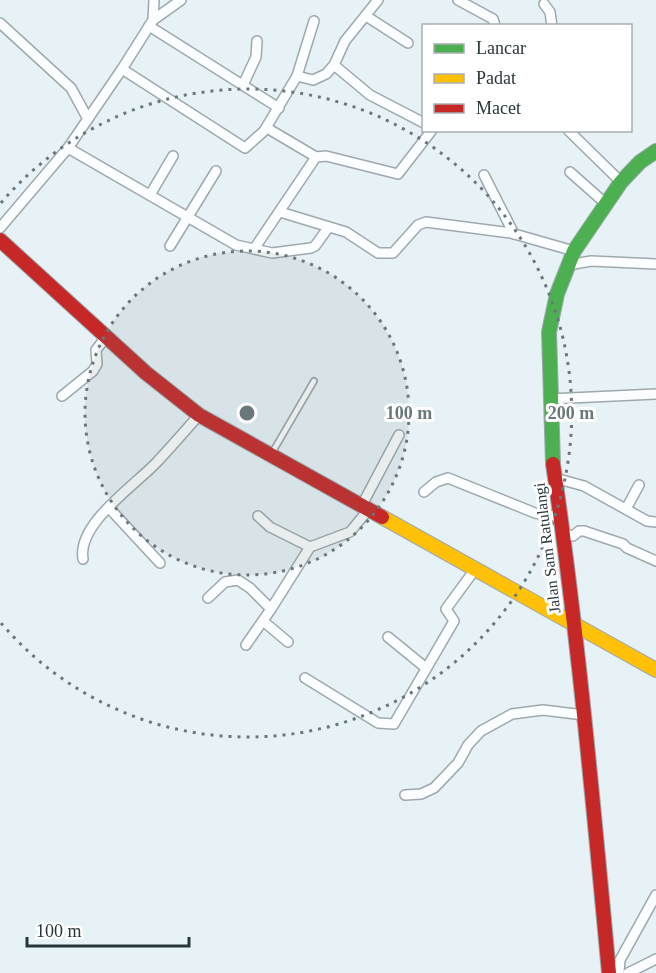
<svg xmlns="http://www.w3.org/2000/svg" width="656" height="973" font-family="Georgia,serif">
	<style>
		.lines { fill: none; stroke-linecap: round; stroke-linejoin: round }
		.lane-casing { stroke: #9ea9ae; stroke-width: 8 }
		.street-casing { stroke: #9ea9ae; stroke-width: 12 }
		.fast-casing { stroke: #9ea9ae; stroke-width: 16 }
		.slow-casing { stroke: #9ea9ae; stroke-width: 16 }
		.jam-casing { stroke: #9ea9ae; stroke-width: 16 }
		.lane { stroke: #fbfdfe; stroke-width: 4.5 }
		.street { stroke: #fbfdfe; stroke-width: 9 }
		.fast { stroke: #4caf50; stroke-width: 14 }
		.slow { stroke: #ffc107; stroke-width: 14 }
		.jam { stroke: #c62828; stroke-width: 14 }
		.ring { fill: none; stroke: #6a787c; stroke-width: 3; stroke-dasharray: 3 6 }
		.labels { text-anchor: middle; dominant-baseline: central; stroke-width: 6; stroke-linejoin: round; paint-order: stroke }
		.street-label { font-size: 16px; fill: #27363a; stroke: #fff }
		.centre { fill: #6a787c; stroke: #fff; stroke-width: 3 }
		.ring-label { font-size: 18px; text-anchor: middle; font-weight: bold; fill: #6a787c; stroke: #fff; stroke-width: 6; stroke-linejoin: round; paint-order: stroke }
	</style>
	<rect width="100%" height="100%" fill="#e7f2f7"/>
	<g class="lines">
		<defs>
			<polyline id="lane" points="272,453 314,381"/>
			<g id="street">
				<polyline points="458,0 493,19 495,26"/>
				<polyline points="544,4 550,12 552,26"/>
				<polyline points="366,16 408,43"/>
				<polyline points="153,20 181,0"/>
				<polyline points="0,23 71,88 88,119"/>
				<polyline points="149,26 279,108"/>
				<polyline points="334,65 370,95 424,123"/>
				<polyline points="122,69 245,148 264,131 297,76 313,80 326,74 334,65 345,41 378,0"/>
				<polyline points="297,76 314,21"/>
				<polyline points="243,85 256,57 257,41"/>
				<polyline points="267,128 316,157"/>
				<polyline points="568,130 621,182"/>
				<polyline points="68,148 236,245 254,249 316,157 326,156 398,174 432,130"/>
				<polyline points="570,172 605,203"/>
				<polyline points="484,175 514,234"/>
				<polyline points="150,195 173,156"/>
				<polyline points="280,212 346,232 378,253 393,253 418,225 426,222 511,233 574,251"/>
				<polyline points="0,228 68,148 122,69 153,20 154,0"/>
				<polyline points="170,246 216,171"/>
				<polyline points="254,249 272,253 311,248 315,246 328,228"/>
				<polyline points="568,265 591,261 656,264"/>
				<polyline points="62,396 93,371 97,364 96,350 106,337"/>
				<polyline points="549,399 656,394"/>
				<polyline points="555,478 584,486 647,521 656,522"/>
				<polyline points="424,492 436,482 448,478 535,513 561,517"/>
				<polyline points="362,505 399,435"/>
				<polyline points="109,508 160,563"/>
				<polyline points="626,509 639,485"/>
				<polyline points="258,516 270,527 310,547"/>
				<polyline points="564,534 573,536 579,531 584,531 623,544 627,548 656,561"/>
				<path d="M83,559C77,524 134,486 156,463C171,447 185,431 199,415"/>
				<polyline points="208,598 225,582 238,580 250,588 271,609 310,547 350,532 369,509"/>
				<polyline points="263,621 288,642"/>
				<polyline points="388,637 426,668"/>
				<polyline points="246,645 271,609"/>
				<polyline points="305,678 378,723 394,724 454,621 446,609 476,568"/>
				<polyline points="405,795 421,794 434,788 458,763 468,745 481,731 512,714 543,710 584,715"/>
				<polyline points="619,973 620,960 656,895"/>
				<polyline points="628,973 656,959"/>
			</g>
			<polyline id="fast" points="553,464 549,332 557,294 574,251 621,182 640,162 656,151"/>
			<polyline id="slow" points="382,517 656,670"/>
			<g id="jam">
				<polyline points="0,240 146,373 199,415 382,517"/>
				<path d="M553,464C578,633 593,803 609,973"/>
			</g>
		</defs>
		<use href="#lane" class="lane-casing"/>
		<use href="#street" class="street-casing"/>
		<use href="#fast" class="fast-casing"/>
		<use href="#slow" class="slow-casing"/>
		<use href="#jam" class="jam-casing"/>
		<use href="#lane" class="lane"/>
		<use href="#street" class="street"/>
		<use href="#fast" class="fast"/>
		<use href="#slow" class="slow"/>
		<use href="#jam" class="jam"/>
	</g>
	<circle cx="247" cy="413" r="162" fill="#6a787c" fill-opacity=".12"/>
	<g class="ring">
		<circle cx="247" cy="413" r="162"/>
		<path d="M1 203A324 324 0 1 1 1 623"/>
	</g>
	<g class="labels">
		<g class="street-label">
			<text transform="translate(547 548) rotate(-97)">Jalan Sam Ratulangi</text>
		</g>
	</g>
	<circle cx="247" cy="413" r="9" class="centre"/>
	<g class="ring-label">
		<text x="409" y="419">100 m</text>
		<text x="571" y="419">200 m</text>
	</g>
	<rect x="422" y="24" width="210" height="108" fill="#ffffff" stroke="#a9afb0" stroke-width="1.5"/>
	<rect x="434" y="44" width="30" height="9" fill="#4caf50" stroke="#a9afb0" stroke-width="1.5"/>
	<text x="476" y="54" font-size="18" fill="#27363a">Lancar</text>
	<rect x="434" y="74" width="30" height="9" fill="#ffc107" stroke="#a9afb0" stroke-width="1.5"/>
	<text x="476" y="84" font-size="18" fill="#27363a">Padat</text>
	<rect x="434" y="104" width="30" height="9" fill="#c62828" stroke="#a9afb0" stroke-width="1.5"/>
	<text x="476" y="114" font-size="18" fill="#27363a">Macet</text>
	<path d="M27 937v9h162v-9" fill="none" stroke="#27363a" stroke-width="3"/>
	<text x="36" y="937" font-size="18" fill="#27363a" stroke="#ffffff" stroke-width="4.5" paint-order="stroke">100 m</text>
</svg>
